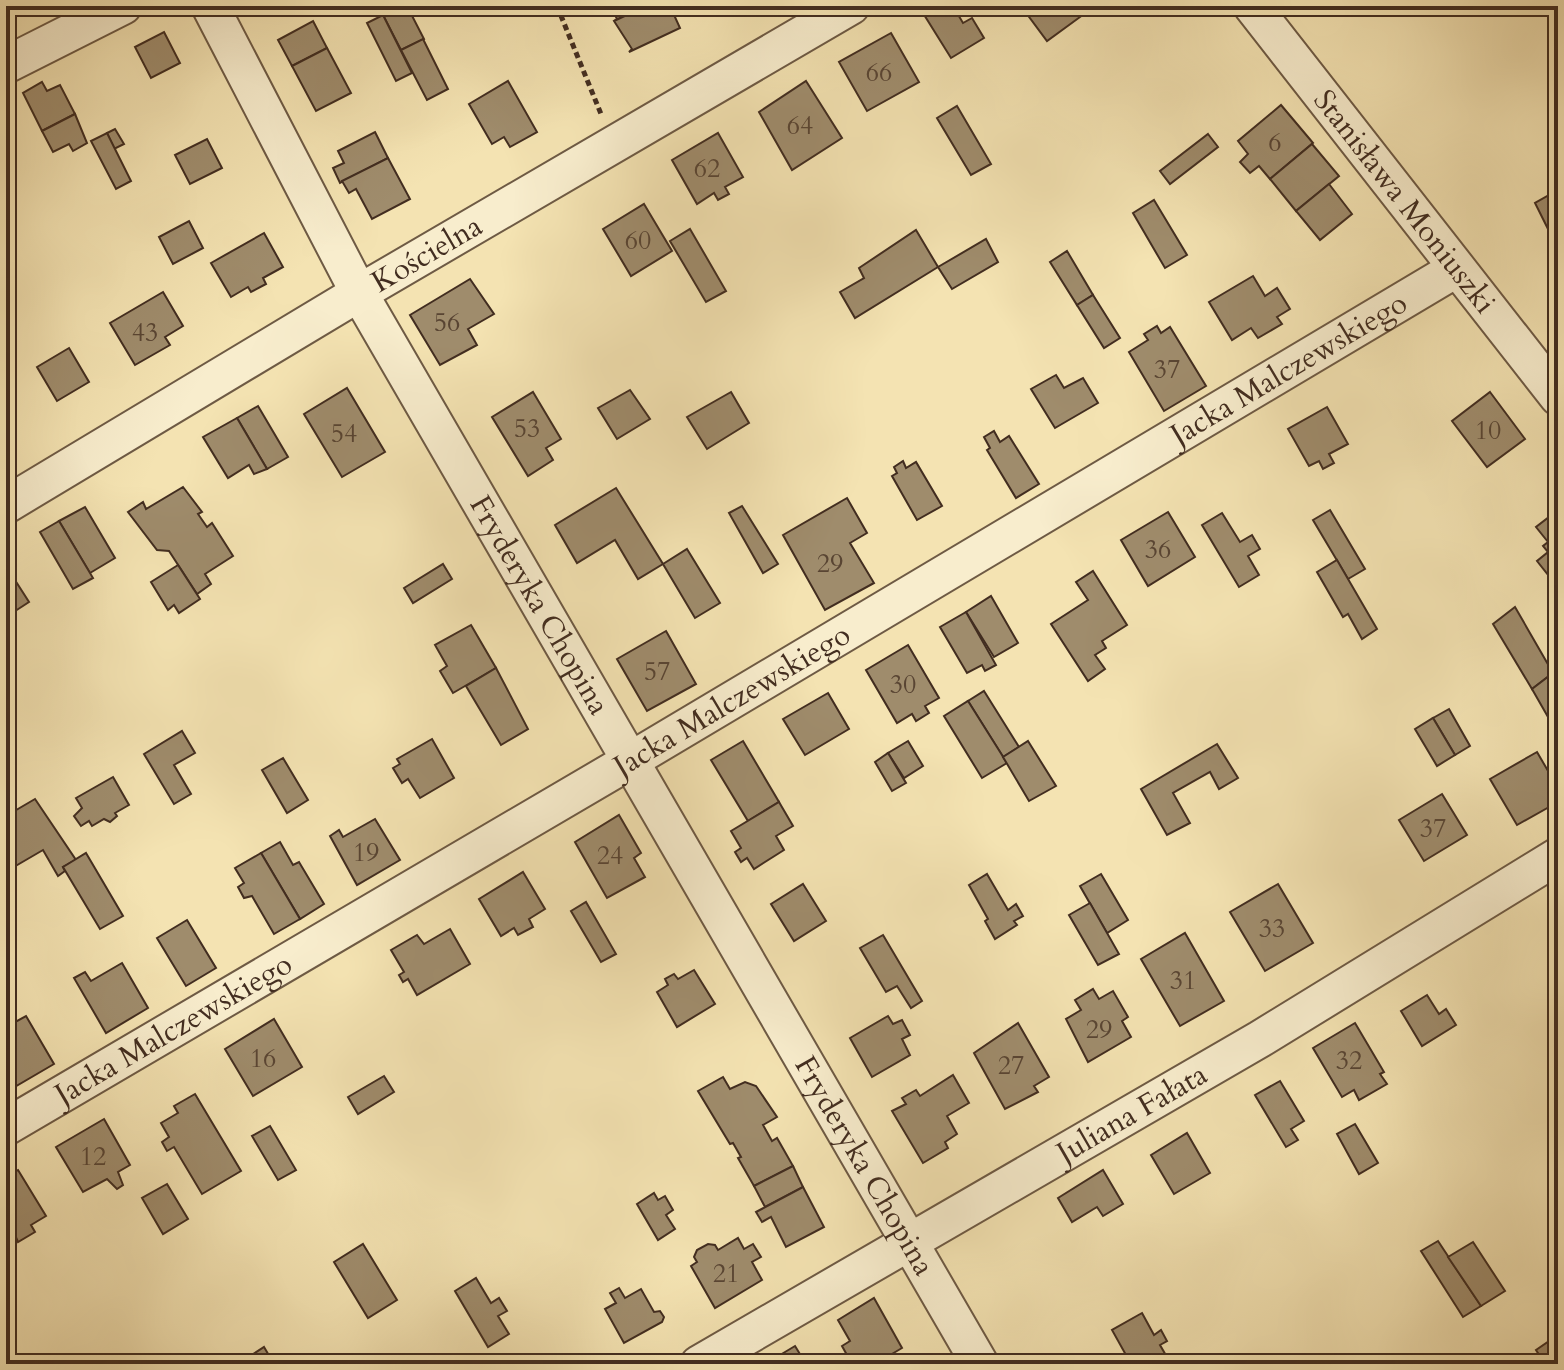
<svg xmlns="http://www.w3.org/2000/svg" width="1564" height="1370" font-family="Cardo,serif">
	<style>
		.building { fill: #9f8c6c; stroke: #422d20; stroke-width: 2 }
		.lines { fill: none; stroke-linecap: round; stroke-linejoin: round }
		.minor-casing { stroke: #6e5a44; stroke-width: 40 }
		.path { stroke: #422d20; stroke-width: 5; stroke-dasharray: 6 4; stroke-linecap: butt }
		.minor { stroke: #f8edcd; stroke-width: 36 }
		.labels { text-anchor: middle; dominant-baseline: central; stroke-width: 7; stroke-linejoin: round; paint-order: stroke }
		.number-label { font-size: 26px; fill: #594533 }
		.street-label { font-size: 30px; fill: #422d20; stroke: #f8edcd }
	</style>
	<rect width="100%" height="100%" fill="#f4e3b2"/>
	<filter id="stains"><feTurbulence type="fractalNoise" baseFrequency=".0025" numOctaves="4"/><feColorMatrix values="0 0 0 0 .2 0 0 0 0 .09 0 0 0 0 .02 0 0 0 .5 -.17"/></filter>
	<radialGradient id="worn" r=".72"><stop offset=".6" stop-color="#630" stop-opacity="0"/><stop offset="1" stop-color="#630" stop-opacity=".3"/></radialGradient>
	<g class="building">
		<polygon points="6,6 19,6 21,10 6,18"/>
		<polygon points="401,6 407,6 424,39 401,50 383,15"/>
		<polygon points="611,6 646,6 614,21 617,19"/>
		<polygon points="646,6 670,6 680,28 629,52 632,49 614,21"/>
		<polygon points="935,6 953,6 963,23 972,18 984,38 951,58 923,13"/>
		<polygon points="1021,6 1088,6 1091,9 1047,41"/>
		<polygon points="383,15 412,73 396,81 367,23"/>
		<polygon points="313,21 327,48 292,66 278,40"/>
		<polygon points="164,32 180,63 151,78 135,47"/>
		<polygon points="891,33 919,82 867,111 839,62"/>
		<polygon points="423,39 448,89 427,100 401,50"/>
		<polygon points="327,48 351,93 316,111 292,66"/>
		<polygon points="508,81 537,132 510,147 504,137 492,144 469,104"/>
		<polygon points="806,81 842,138 792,170 759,112"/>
		<polygon points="42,82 47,91 60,85 75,114 42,131 23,93"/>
		<polygon points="1281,105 1313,143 1270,179 1259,166 1250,173 1240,162 1248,154 1238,141"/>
		<polygon points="957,106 991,164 971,175 937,118"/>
		<polygon points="75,114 87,143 73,151 69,144 53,152 42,131"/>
		<polygon points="115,129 124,144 114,149 107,133"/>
		<polygon points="375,132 388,158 340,183 333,168 344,163 338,151"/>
		<polygon points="107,133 131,181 116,189 91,141"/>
		<polygon points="718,133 743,177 725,187 729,194 718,200 714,193 697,204 672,160"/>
		<polygon points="1208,134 1218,147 1170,184 1160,171"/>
		<polygon points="207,139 222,168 190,184 175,155"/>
		<polygon points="1312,144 1339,176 1296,211 1270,179"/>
		<polygon points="388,158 410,199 372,219 356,189 349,193 342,181"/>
		<polygon points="1329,184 1352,214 1320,240 1296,211"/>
		<polygon points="1558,190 1558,228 1550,233 1535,203"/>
		<polygon points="1154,200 1187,255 1165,268 1133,213"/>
		<polygon points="644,204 672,251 631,276 603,229"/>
		<polygon points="189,221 203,248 173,264 159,237"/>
		<polygon points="690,229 726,291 706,302 670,241"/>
		<polygon points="916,230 938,267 855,318 840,292 864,278 859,268"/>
		<polygon points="264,233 283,267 263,278 266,284 251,292 248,287 231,297 211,263"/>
		<polygon points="986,239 998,262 952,289 938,267"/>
		<polygon points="1067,251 1093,295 1077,305 1050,262"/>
		<polygon points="1253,276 1265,296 1277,288 1290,309 1277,317 1282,324 1258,338 1251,328 1232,340 1209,302"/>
		<polygon points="470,279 494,314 468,329 477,345 440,365 410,315"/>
		<polygon points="163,292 183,326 165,337 170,345 135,365 110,323"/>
		<polygon points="1093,295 1120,338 1104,348 1077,305"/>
		<polygon points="1157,326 1161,333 1170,327 1206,386 1164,411 1129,352 1148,340 1144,334"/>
		<polygon points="69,348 89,382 57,401 37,367"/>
		<polygon points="1056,375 1064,388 1083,378 1098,403 1055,428 1031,389"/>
		<polygon points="347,388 385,452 342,477 304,414"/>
		<polygon points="630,390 650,419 617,439 598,408"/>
		<polygon points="533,392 561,439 546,448 553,460 528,476 492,417"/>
		<polygon points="731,392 749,423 707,449 687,417"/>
		<polygon points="1490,392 1525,439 1487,467 1452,421"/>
		<polygon points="258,406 288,457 267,469 237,418"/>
		<polygon points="1327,407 1348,444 1329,454 1334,463 1323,469 1319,461 1309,466 1288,429"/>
		<polygon points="237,418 267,469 254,474 249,465 228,478 203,437"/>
		<polygon points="994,431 1000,442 1009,436 1039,484 1016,498 987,450 990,448 984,437"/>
		<polygon points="903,461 906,468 916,462 942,506 917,520 892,476 897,473 894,467"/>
		<polygon points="183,487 202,512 198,514 207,527 212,523 233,556 205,574 211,584 197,594 169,551 157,550 128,512 143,502 146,509"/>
		<polygon points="616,488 663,564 638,579 615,540 577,563 555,525"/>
		<polygon points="847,498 867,533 850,543 874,583 825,610 783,535"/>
		<polygon points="742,506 778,564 763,573 729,513"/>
		<polygon points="85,507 115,558 90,573 59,521"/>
		<polygon points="1330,510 1365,569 1348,579 1313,520"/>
		<polygon points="1558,510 1558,569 1549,576 1537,561 1548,552 1543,546 1548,542 1536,527"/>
		<polygon points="1168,512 1195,557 1148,586 1121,540"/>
		<polygon points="1222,513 1240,542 1252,535 1260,549 1248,556 1259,575 1239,587 1202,525"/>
		<polygon points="59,521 93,578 73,589 40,532"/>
		<polygon points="687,549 720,603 695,618 663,564"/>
		<polygon points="1337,560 1377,629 1362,639 1348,614 1343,617 1317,572"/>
		<polygon points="443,564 452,579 413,603 404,588"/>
		<polygon points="178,565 200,599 179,613 174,605 168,610 151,582"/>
		<polygon points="6,566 29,602 6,617"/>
		<polygon points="1093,571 1127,625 1102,641 1106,648 1095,655 1105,669 1088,681 1051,624 1088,600 1076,582"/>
		<polygon points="991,596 1018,643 994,657 966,612"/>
		<polygon points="1515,607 1553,673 1532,689 1493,624"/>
		<polygon points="966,612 996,665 985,671 982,665 967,673 940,627"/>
		<polygon points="471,625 496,668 453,693 440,671 447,666 435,645"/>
		<polygon points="666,631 696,684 647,711 617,659"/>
		<polygon points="908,645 939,698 925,706 929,713 916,721 912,714 897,723 866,670"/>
		<polygon points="496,668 528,729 501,745 466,686"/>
		<polygon points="1549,676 1558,687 1558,709 1548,717 1532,689"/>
		<polygon points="984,691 1019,747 1003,757 968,701"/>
		<polygon points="828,693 849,729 805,755 783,719"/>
		<polygon points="968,701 1007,763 982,778 944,716"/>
		<polygon points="1449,709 1470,746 1455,755 1433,718"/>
		<polygon points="1433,718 1455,755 1437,766 1415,729"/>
		<polygon points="182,731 195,753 174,765 191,794 174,804 144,754"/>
		<polygon points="432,739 454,778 420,798 408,779 402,783 393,768 400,764 397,759"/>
		<polygon points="743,741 779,802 748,821 711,760"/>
		<polygon points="908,741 923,766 904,778 888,753"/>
		<polygon points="1028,741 1056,786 1029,801 1003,757"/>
		<polygon points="1217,744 1238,778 1219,789 1210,772 1173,793 1190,823 1167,835 1141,789"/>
		<polygon points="1537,752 1558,788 1558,802 1517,825 1490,779"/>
		<polygon points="888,753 906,783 892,791 875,762"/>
		<polygon points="283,758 308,800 287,813 262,770"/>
		<polygon points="113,777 129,805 115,813 117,816 110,822 104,819 92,826 89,821 81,826 74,816 82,808 76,798"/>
		<polygon points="1442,794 1467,835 1424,861 1399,820"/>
		<polygon points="35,799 76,860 63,867 65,871 58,876 43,850 7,871 11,877 6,880 6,816"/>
		<polygon points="779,802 793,826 776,836 784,850 754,869 747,858 741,862 735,852 741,848 731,831"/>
		<polygon points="619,815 641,853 634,858 645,877 607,898 575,842"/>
		<polygon points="375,819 400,860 357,885 330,836 339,830 343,837"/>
		<polygon points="280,842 293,865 299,862 324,904 300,919 261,853"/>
		<polygon points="86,853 123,916 100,929 63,867"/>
		<polygon points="261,853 300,919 274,934 252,896 244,898 238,887 244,883 235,868"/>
		<polygon points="523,872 545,909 529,919 533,927 518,935 514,928 501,936 479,899"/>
		<polygon points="987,874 1008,910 1016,904 1023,916 1014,921 1017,925 995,939 985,921 988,919 969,885"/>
		<polygon points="1101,874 1128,920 1107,933 1080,886"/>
		<polygon points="803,884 826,921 794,941 771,904"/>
		<polygon points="1278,884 1313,943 1265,971 1230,912"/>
		<polygon points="586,902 616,954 601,962 571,911"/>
		<polygon points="1090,903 1119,954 1098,965 1069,915"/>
		<polygon points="187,920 216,968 186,986 157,938"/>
		<polygon points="450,929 470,964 417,995 408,979 403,982 399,975 404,972 391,950 417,935 424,944"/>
		<polygon points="1185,933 1224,1001 1180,1026 1141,959"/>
		<polygon points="883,935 922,1001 911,1008 897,986 886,992 860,948"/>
		<polygon points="122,963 148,1008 106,1033 74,978 85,972 91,981"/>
		<polygon points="694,970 715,1004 677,1027 657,992 668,985 665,979 674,974 678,979"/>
		<polygon points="1093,989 1099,999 1113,991 1128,1017 1122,1021 1131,1037 1088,1062 1066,1019 1081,1010 1075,1000"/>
		<polygon points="1427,995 1439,1014 1446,1009 1456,1025 1422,1046 1401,1011"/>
		<polygon points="26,1016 54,1064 6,1092 6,1027"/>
		<polygon points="888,1016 893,1024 902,1020 910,1035 902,1039 910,1055 872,1077 850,1038"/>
		<polygon points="274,1019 302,1067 253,1096 225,1049"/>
		<polygon points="1018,1023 1049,1077 1034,1086 1038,1092 1005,1109 974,1053"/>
		<polygon points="1355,1023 1384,1072 1380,1074 1387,1084 1359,1100 1354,1090 1342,1097 1313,1048"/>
		<polygon points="953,1075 969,1103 947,1116 957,1134 945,1142 948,1148 923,1163 892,1111 906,1104 902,1098 916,1090 920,1096"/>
		<polygon points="384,1076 394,1092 358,1114 348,1097"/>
		<polygon points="723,1077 730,1089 745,1082 756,1086 777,1117 763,1125 772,1141 777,1138 793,1166 754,1186 738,1158 741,1157 733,1143 730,1144 698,1091"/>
		<polygon points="1280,1081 1304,1121 1291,1129 1298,1140 1286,1147 1255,1095"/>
		<polygon points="195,1094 241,1171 202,1194 174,1147 167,1151 162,1142 169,1137 161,1123 178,1113 174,1106"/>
		<polygon points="104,1119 130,1165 118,1172 123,1185 117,1189 107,1179 83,1192 56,1147"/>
		<polygon points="1355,1124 1378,1163 1359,1174 1337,1134"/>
		<polygon points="270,1126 296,1170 278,1180 252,1136"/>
		<polygon points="1187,1133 1210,1173 1174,1194 1151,1155"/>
		<polygon points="793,1166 803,1187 765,1207 754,1186"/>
		<polygon points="18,1170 46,1216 31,1225 35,1232 18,1242 15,1235 6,1240 6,1177"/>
		<polygon points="1103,1170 1123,1204 1103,1216 1097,1207 1072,1222 1058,1198"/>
		<polygon points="167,1184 188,1219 163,1234 142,1198"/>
		<polygon points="803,1187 824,1227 786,1247 771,1217 762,1222 756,1212"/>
		<polygon points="654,1193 658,1200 665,1196 673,1210 666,1215 675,1229 658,1240 637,1204"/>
		<polygon points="738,1238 744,1249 753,1244 761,1257 752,1262 762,1280 715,1308 691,1266 697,1262 694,1257 697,1250 708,1244 715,1245 718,1250"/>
		<polygon points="1438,1241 1481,1306 1463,1317 1421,1251"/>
		<polygon points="1473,1242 1505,1291 1481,1306 1448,1257"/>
		<polygon points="363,1244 397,1300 368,1318 334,1262"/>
		<polygon points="476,1278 491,1303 499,1298 507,1311 498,1316 509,1334 488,1347 455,1291"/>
		<polygon points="619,1288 625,1298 641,1289 654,1312 660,1311 664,1317 662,1322 624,1343 605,1309 616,1303 610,1293"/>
		<polygon points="874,1298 902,1348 875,1364 852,1364 842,1346 850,1341 838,1320"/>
		<polygon points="1142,1313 1154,1335 1161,1330 1167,1341 1160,1345 1171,1364 1131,1364 1112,1330"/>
		<polygon points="1558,1335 1558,1364 1545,1364 1536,1350"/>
		<polygon points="795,1346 806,1364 765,1364"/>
		<polygon points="264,1347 274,1364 251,1364 247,1358"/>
	</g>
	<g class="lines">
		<defs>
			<g id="minor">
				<path id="s1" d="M210,6L359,293L980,1364"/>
				<path id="s2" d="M1252,6L1558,397"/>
				<polyline points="6,65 123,6"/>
				<path id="s3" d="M6,505L359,293L851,6"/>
				<path id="s4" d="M6,1127L628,762L1456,269"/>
				<path id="s5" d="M699,1364L1260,1039L1558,856"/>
			</g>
		</defs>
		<use href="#minor" class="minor-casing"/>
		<polyline class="path" points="557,6 601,114"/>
		<use href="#minor" class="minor"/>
	</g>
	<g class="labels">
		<g class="number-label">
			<text x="879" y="72">66</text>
			<text x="800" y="125">64</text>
			<text x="1275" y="142">6</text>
			<text x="707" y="168">62</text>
			<text x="638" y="240">60</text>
			<text x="447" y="322">56</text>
			<text x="145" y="332">43</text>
			<text x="1167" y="369">37</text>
			<text x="527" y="428">53</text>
			<text x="1488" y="430">10</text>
			<text x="344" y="433">54</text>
			<text x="1158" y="549">36</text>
			<text x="830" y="563">29</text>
			<text x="657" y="671">57</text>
			<text x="903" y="684">30</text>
			<text x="1433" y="828">37</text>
			<text x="366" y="852">19</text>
			<text x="610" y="855">24</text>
			<text x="1272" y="928">33</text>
			<text x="1183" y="980">31</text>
			<text x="1099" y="1029">29</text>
			<text x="263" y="1058">16</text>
			<text x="1349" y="1060">32</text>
			<text x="1011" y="1065">27</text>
			<text x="93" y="1156">12</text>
			<text x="726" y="1273">21</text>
		</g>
		<g class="street-label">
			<text stroke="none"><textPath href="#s2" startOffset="248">Stanisława Moniuszki</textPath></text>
			<text stroke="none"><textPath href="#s3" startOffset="490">Kościelna</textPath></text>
			<text stroke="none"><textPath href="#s4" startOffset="1490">Jacka Malczewskiego</textPath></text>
			<text stroke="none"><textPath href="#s1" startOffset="684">Fryderyka Chopina</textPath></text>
			<text stroke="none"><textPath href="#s4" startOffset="842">Jacka Malczewskiego</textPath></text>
			<text stroke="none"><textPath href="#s4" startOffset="194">Jacka Malczewskiego</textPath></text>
			<text stroke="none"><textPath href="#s5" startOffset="500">Juliana Fałata</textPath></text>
			<text stroke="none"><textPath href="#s1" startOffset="1332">Fryderyka Chopina</textPath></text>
		</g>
	</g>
	<rect width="1564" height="1370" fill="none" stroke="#f4e3b2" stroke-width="32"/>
	<rect x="8" y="8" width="1548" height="1354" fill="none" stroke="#422d20" stroke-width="4"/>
	<rect x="16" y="16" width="1532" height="1338" fill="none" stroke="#422d20" stroke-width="2"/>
	<rect width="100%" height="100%" filter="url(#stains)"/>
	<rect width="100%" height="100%" fill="url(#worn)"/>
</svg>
